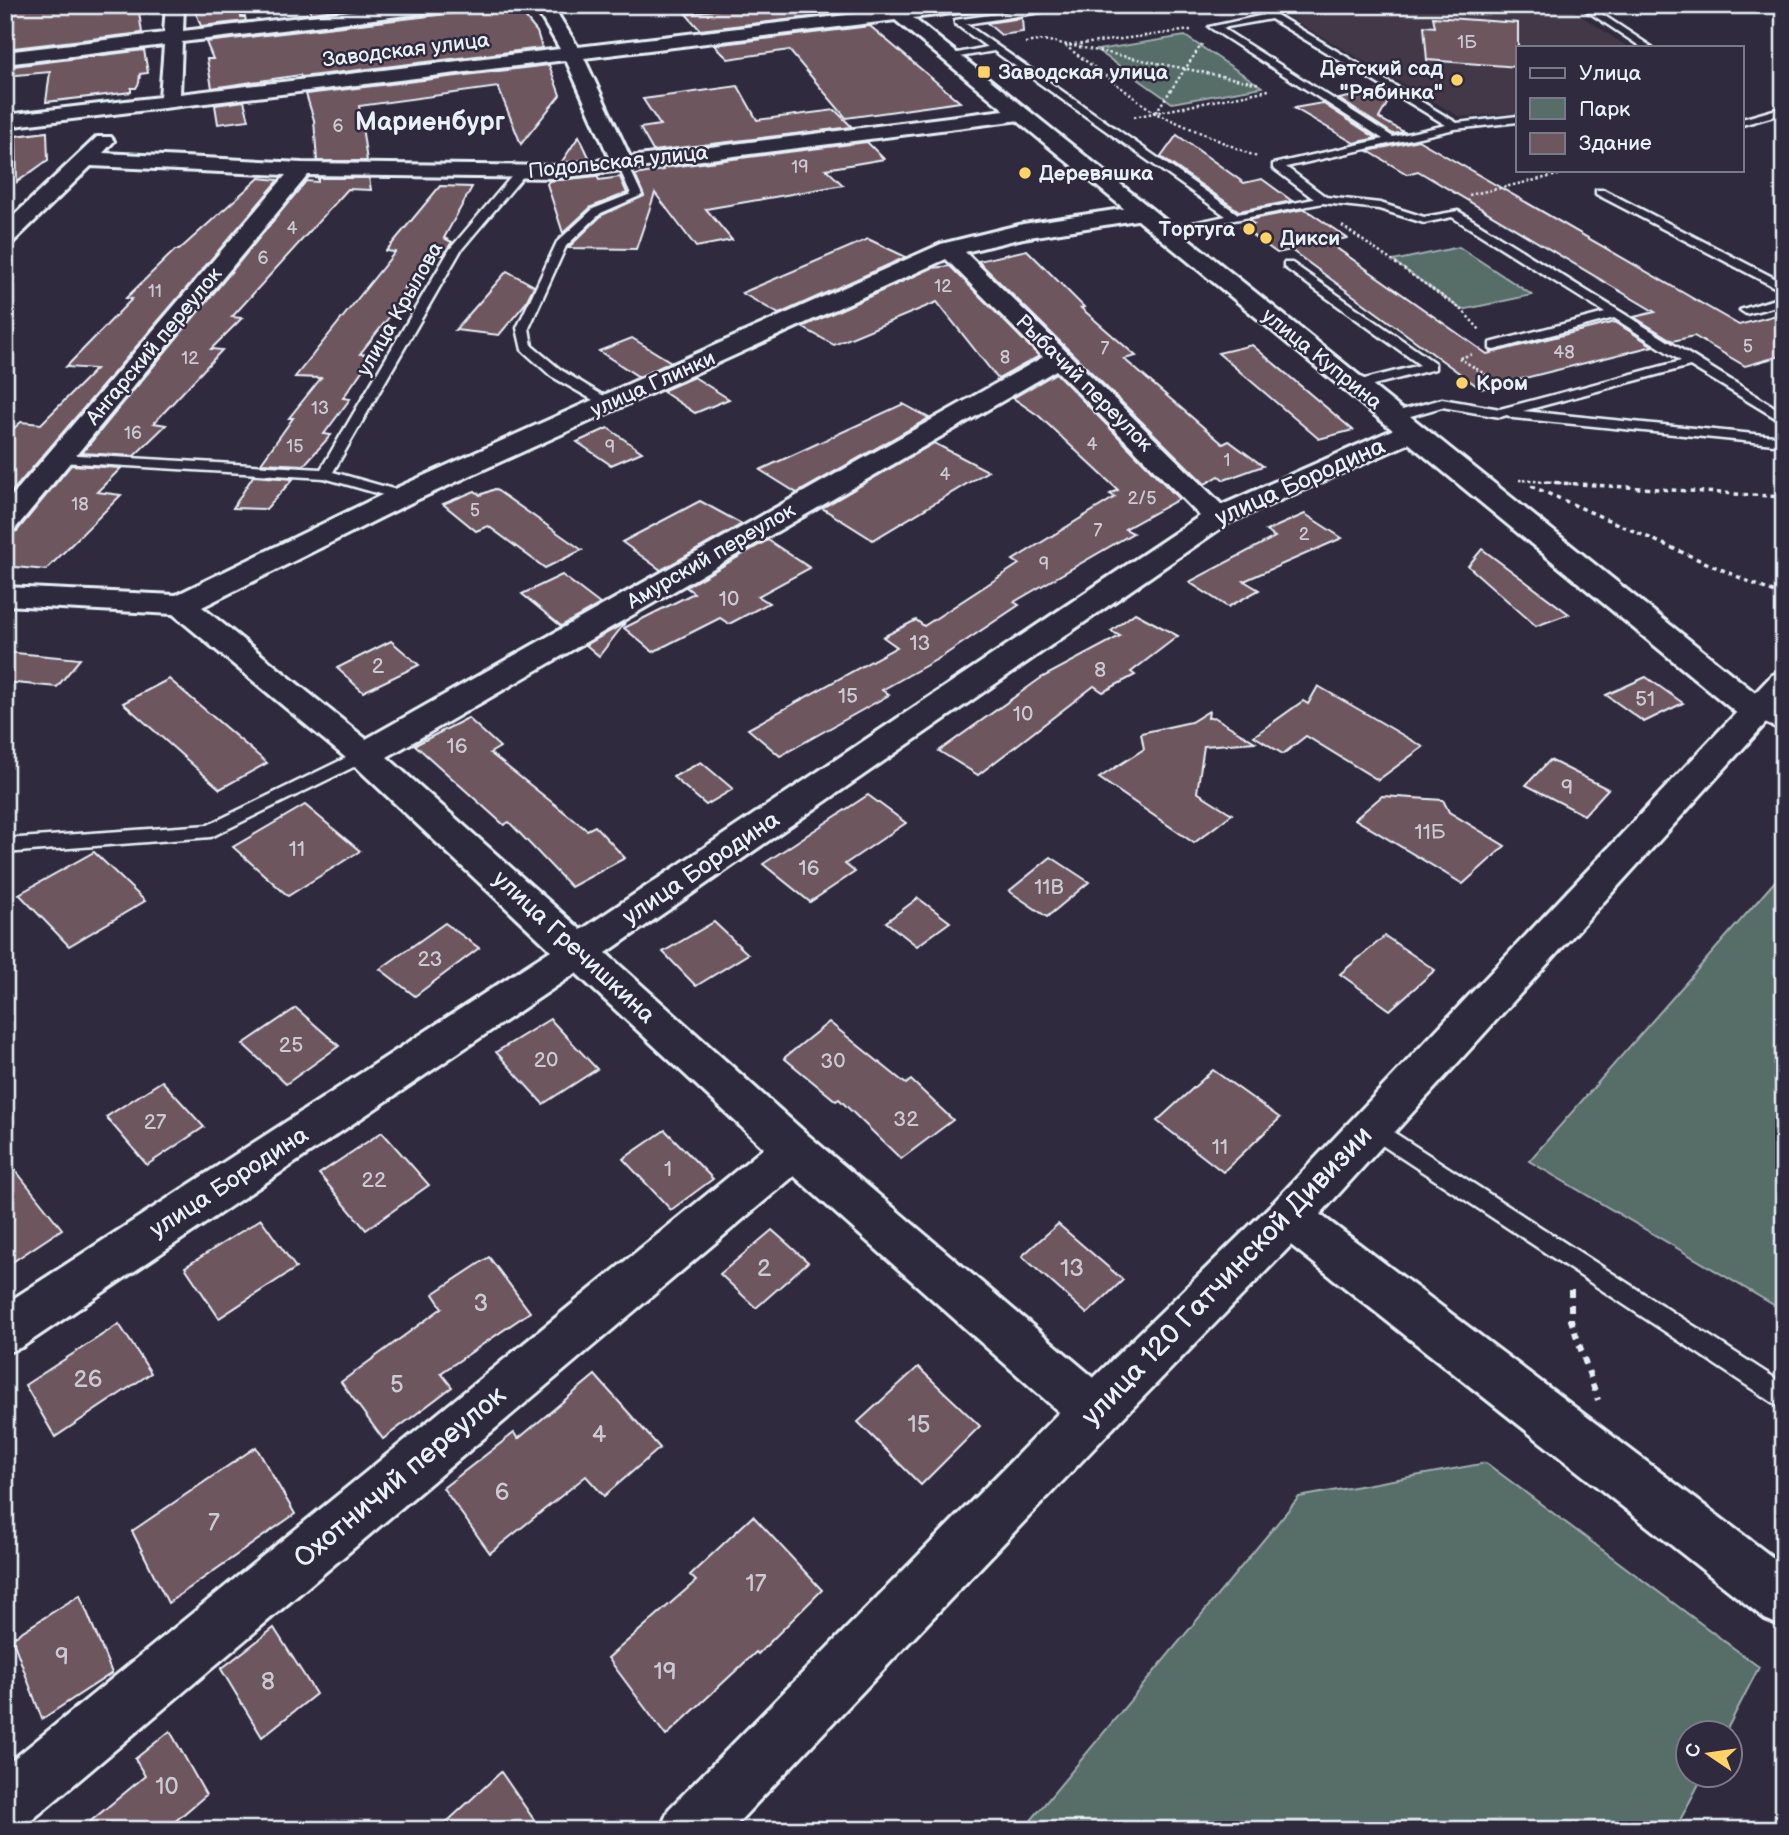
<svg xmlns="http://www.w3.org/2000/svg" width="1789" height="1835" font-family="'Balsamiq Sans',sans-serif">
	<style>
		.built { fill: #423747 }
		.green { fill: #576d67; stroke: #a0afb0; stroke-width: 2 }
		.building { fill: #6e565e; stroke: #e8f1f8; stroke-width: 2 }
		.lines { fill: none; stroke-linecap: round; stroke-linejoin: round }
		.service-casing { stroke: #e8f1f8; stroke-width: 5 }
		.minor-casing { stroke: #e8f1f8; stroke-width: 6 }
		.tertiary-casing { stroke: #e8f1f8; stroke-width: 6 }
		.secondary-casing { stroke: #e8f1f8; stroke-width: 6 }
		.path-far2 { stroke: #e8f1f8; stroke-width: 2.5; stroke-dasharray: 2.5 2.5; stroke-linecap: butt }
		.path-far1 { stroke: #e8f1f8; stroke-width: 3.5; stroke-dasharray: 4.5 4.5; stroke-linecap: butt }
		.path { stroke: #e8f1f8; stroke-width: 6; stroke-dasharray: 7 7; stroke-linecap: butt }
		.service { fill: #2f2a3d; fill-rule: evenodd }
		.minor { fill: #2f2a3d; fill-rule: evenodd }
		.tertiary { fill: #2f2a3d; fill-rule: evenodd }
		.secondary { fill: #2f2a3d; fill-rule: evenodd }
		.poi-dot { fill: #ffd166; stroke: #2f2a3d; stroke-width: 2.5 }
		.labels { text-anchor: middle; dominant-baseline: central; stroke-width: 5; stroke-linejoin: round; paint-order: stroke }
		.far-number-label { font-size: 18px; fill: #cacad2 }
		.far-street-label { font-size: 21px; fill: #e8f1f8; stroke: #2f2a3d }
		.far-poi-label { font-size: 21px; font-weight: bold; fill: #e8f1f8; stroke: #2f2a3d; text-anchor: start }
		.number-label { font-size: 21px; fill: #cacad2 }
		.street-label { font-size: 24px; fill: #e8f1f8; stroke: #2f2a3d }
		.near-number-label { font-size: 24px; fill: #cacad2 }
		.far-district-label { font-size: 26px; font-weight: bold; fill: #e8f1f8; stroke: #2f2a3d }
		.near-street-label { font-size: 28px; fill: #e8f1f8; stroke: #2f2a3d }
	</style>
	<rect width="100%" height="100%" fill="#2f2a3d"/>
	<filter id="ink" filterUnits="userSpaceOnUse"><feTurbulence type="fractalNoise" baseFrequency=".0143" numOctaves="2"/><feDisplacementMap in="SourceGraphic" scale="14" xChannelSelector="R" yChannelSelector="G"/><feConvolveMatrix kernelMatrix="1 2 1 2 8 2 1 2 1" color-interpolation-filters="sRGB"/></filter>
	<g filter="url(#ink)">
		<polygon class="built" points="1428,5 1565,5 1628,47 1518,47 1518,113 1460,117 1288,17"/>
		<g class="green">
			<polygon points="1185,36 1262,87 1172,103 1097,50"/>
			<polygon points="1459,247 1532,295 1462,310 1393,261"/>
			<polygon points="1784,871 1784,1311 1529,1161"/>
			<polygon points="1486,1463 1759,1667 1725,1733 1688,1734 1688,1776 1703,1776 1675,1830 1023,1830 1299,1497"/>
		</g>
		<g class="building">
			<polygon points="28,5 138,5 142,33 5,49 5,8"/>
			<polygon points="193,5 240,5 241,17 245,17 246,21 201,26"/>
			<polygon points="306,5 378,5 311,13"/>
			<polygon points="749,5 845,5 853,12 700,30 686,14"/>
			<polygon points="516,6 537,32 542,48 301,77 300,75 212,88 207,59 213,59 206,42"/>
			<polygon points="1433,17 1518,23 1518,67 1427,60 1424,26 1435,27"/>
			<polygon points="1022,18 1023,32 1001,35 987,23"/>
			<polygon points="870,26 960,102 846,118 789,50 728,59 714,45"/>
			<polygon points="144,50 148,73 140,74 139,83 136,88 131,88 131,92 46,102 50,72 5,76 5,67"/>
			<polygon points="549,65 560,95 521,144 498,87 359,106 367,161 317,161 314,120 306,94"/>
			<polygon points="738,86 757,120 835,110 852,127 653,151 640,128 660,125 643,99"/>
			<polygon points="1384,90 1392,95 1379,118 1404,132 1393,134 1339,99"/>
			<polygon points="244,101 249,120 218,124 215,105"/>
			<polygon points="1322,103 1376,138 1354,143 1294,108"/>
			<polygon points="47,132 48,160 17,182 16,136"/>
			<polygon points="1177,135 1244,183 1262,179 1292,201 1239,211 1161,157"/>
			<polygon points="579,136 590,159 561,163"/>
			<polygon points="1418,140 1739,325 1784,313 1784,355 1745,366 1694,336 1673,341 1634,317 1655,312 1418,171 1407,174 1368,151"/>
			<polygon points="867,142 884,159 826,169 843,185 706,209 732,240 696,247 655,193 636,249 568,248 602,215 644,196 635,175 663,170 662,168"/>
			<polygon points="597,176 599,180 620,177 627,193 591,207 563,233 547,184 549,181"/>
			<polygon points="259,178 279,180 5,500 5,436 21,422 41,424 96,369 66,367 132,299 126,298 175,250 179,250"/>
			<polygon points="318,178 369,178 371,190 348,189 232,317 242,318 211,349 222,350 154,423 166,425 134,456 82,453 306,181 318,182"/>
			<polygon points="440,186 472,187 444,238 452,242 443,255 431,254 404,288 412,288 360,354 373,355 343,398 350,399 324,434 331,435 304,465 261,463 293,418 289,418 321,378 295,377 395,252 386,251"/>
			<polygon points="1305,209 1347,238 1328,242 1487,354 1615,322 1653,346 1481,389 1291,250 1277,253 1241,227 1254,224 1248,220"/>
			<polygon points="868,239 906,257 779,314 742,293"/>
			<polygon points="1027,250 1084,307 1081,308 1136,356 1124,359 1223,444 1229,441 1263,466 1224,480 1219,476 1205,484 978,261"/>
			<polygon points="950,266 1039,356 998,379 937,302 834,345 802,327 932,268"/>
			<polygon points="507,271 534,286 525,304 499,335 455,330"/>
			<polygon points="632,338 671,362 639,377 599,351"/>
			<polygon points="1252,345 1353,430 1319,439 1218,353"/>
			<polygon points="1056,373 1179,499 1125,529 1133,533 1014,602 1019,605 943,656 882,690 889,695 780,756 748,729 897,647 883,637 916,620 924,626 1019,564 1013,560 1115,497 1110,494 1118,490 1039,416 1013,398"/>
			<polygon points="694,377 729,399 695,413 662,391"/>
			<polygon points="903,404 929,418 797,493 760,470"/>
			<polygon points="608,428 642,452 611,465 577,442"/>
			<polygon points="934,443 988,471 873,540 822,508"/>
			<polygon points="71,465 121,468 97,492 121,495 46,570 5,566 5,534 17,531"/>
			<polygon points="253,476 293,479 266,509 233,508"/>
			<polygon points="495,489 582,550 545,568 488,526 476,531 443,504 475,491 480,495"/>
			<polygon points="700,501 742,524 661,570 622,542"/>
			<polygon points="1305,514 1342,538 1244,581 1259,590 1228,607 1189,582 1275,537 1266,531"/>
			<polygon points="768,540 810,568 758,596 769,603 729,624 720,618 653,652 624,628 694,593 686,587"/>
			<polygon points="1482,549 1569,614 1536,626 1468,566"/>
			<polygon points="562,575 600,604 561,626 522,594"/>
			<polygon points="1135,613 1178,636 1131,672 1135,675 1103,692 1094,686 978,775 939,751 1041,678 1120,636 1111,631"/>
			<polygon points="625,623 599,656 586,645"/>
			<polygon points="391,641 419,665 363,692 337,668"/>
			<polygon points="5,652 80,659 57,687 5,682"/>
			<polygon points="1646,677 1683,703 1644,722 1606,695"/>
			<polygon points="169,679 267,763 220,789 123,703"/>
			<polygon points="1318,686 1365,713 1423,747 1378,780 1306,736 1283,754 1254,736 1303,701 1308,704"/>
			<polygon points="1209,711 1208,718 1214,717 1255,742 1204,746 1197,792 1232,814 1194,843 1099,778 1144,749 1141,733 1191,722"/>
			<polygon points="468,718 500,747 490,753 587,830 595,826 625,858 571,887 509,822 504,825 415,745"/>
			<polygon points="1550,760 1608,789 1584,815 1526,785"/>
			<polygon points="701,762 733,789 706,805 673,777"/>
			<polygon points="868,795 906,823 845,864 855,872 810,902 763,864"/>
			<polygon points="1382,796 1443,800 1449,812 1505,846 1463,884 1355,819"/>
			<polygon points="305,805 360,851 288,896 233,847"/>
			<polygon points="94,852 145,901 69,946 19,894"/>
			<polygon points="1051,857 1089,882 1047,917 1009,891"/>
			<polygon points="918,898 950,922 917,946 886,922"/>
			<polygon points="714,922 748,954 696,986 663,952"/>
			<polygon points="445,923 479,948 415,996 380,969"/>
			<polygon points="1385,936 1435,970 1390,1010 1340,974"/>
			<polygon points="296,1008 339,1046 286,1084 243,1044"/>
			<polygon points="550,1019 597,1069 543,1104 496,1052"/>
			<polygon points="829,1022 906,1084 911,1080 953,1120 901,1159 839,1099 836,1101 784,1058"/>
			<polygon points="1213,1070 1280,1118 1223,1172 1157,1121"/>
			<polygon points="162,1081 204,1127 147,1165 106,1117"/>
			<polygon points="665,1130 713,1179 671,1210 623,1159"/>
			<polygon points="382,1132 429,1185 366,1230 319,1174"/>
			<polygon points="5,1157 62,1229 5,1267"/>
			<polygon points="261,1219 296,1268 219,1318 185,1267"/>
			<polygon points="1058,1224 1123,1280 1087,1314 1022,1256"/>
			<polygon points="772,1230 808,1262 756,1308 720,1274"/>
			<polygon points="489,1257 530,1312 441,1373 452,1387 383,1439 341,1382 442,1308 433,1294"/>
			<polygon points="119,1324 151,1373 55,1437 25,1385"/>
			<polygon points="918,1367 980,1426 921,1485 858,1422"/>
			<polygon points="595,1375 660,1448 604,1496 586,1476 490,1553 443,1488 514,1433 518,1439"/>
			<polygon points="256,1447 295,1514 168,1603 132,1531"/>
			<polygon points="753,1516 822,1590 758,1654 756,1652 666,1736 608,1658 696,1581 690,1575"/>
			<polygon points="80,1595 112,1673 42,1719 12,1638"/>
			<polygon points="274,1628 316,1694 262,1737 221,1669"/>
			<polygon points="170,1731 206,1795 165,1830 80,1830 145,1776 135,1759"/>
			<polygon points="501,1772 541,1830 438,1830"/>
		</g>
		<g class="lines">
			<defs>
				<g id="service">
					<path d="M1060,5H1085L966,24L1238,214L1314,199L1273,168V164L1383,139L1209,27L1264,15L1249,5H1260L1457,123L1518,116V122L1455,129L1286,167L1326,197L1380,203L1424,217L1458,211L1784,413V423L1690,366L1523,411L1784,437V445L1513,418L1507,415L1500,417L1442,407L1393,421L1388,420V414L1442,399L1500,409L1681,361L1614,318L1494,350L1490,349V343L1605,313L1452,217L1424,223L1379,209L1323,203L1161,234V230L1226,216L994,51L948,59L943,56L987,47L955,24V20ZM1271,19L1446,125L1393,137L1222,28Z"/>
					<polygon points="1578,5 1588,5 1652,47 1641,47"/>
					<polygon points="1784,107 1784,113 1742,125 1742,119"/>
					<polygon points="623,162 628,165 642,195 601,213 566,246 529,328 532,346 561,370 612,401 612,407 607,408 551,376 522,350 517,328 557,242 593,209 631,194 618,165"/>
					<polygon points="521,169 526,172 525,174 461,250 333,472 407,493 409,496 407,499 397,499 324,478 61,462 54,458 61,454 321,469 450,249 517,170"/>
					<polygon points="1596,190 1604,190 1784,283 1784,292 1596,194"/>
					<polygon points="1284,263 1292,263 1435,363 1435,369 1354,390 1349,389 1349,383 1420,365 1284,267"/>
					<polygon points="1784,296 1784,304 1746,314 1740,310"/>
					<polygon points="1756,707 1784,718 1784,731 1750,717 1748,713"/>
					<polygon points="364,749 373,755 370,759 211,837 5,853 5,839 208,825"/>
					<polygon points="1373,1119 1784,1384 1784,1410 1365,1134 1362,1128 1365,1122"/>
				</g>
				<g id="minor">
					<polygon points="166,5 184,5 183,31 402,5 458,5 449,10 182,42 180,94 560,49 534,5 552,5 578,47 931,5 987,5 978,10 584,58 630,157 1020,108 1027,110 1030,114 1027,118 1020,120 559,178 308,175 15,529 5,532 5,504 286,175 91,166 13,242 5,244 5,224 97,137 111,137 114,141 103,153 302,163 559,166 610,159 566,60 5,127 5,115 160,97 164,45 5,64 5,52 164,33"/>
					<path d="M1141,206L1149,208L1152,213L1149,218L1023,238L965,252L1222,505L1401,426L1411,424L1421,426L1425,432L1421,438L1228,523L606,953L809,1136L1113,1394L1120,1411L1113,1428L1095,1435L1077,1428L794,1176L26,1825L5,1830V1766L764,1148L576,973L22,1347L5,1353V1304L551,950L352,763L173,614L5,605V587L176,595L392,490L941,244L1023,224ZM946,259L1043,357L366,739L202,607L412,502ZM1056,370L1200,516L581,930L387,757Z"/>
					<polygon points="1289,1197 1305,1203 1784,1566 1784,1627 1765,1619 1273,1231 1266,1217 1273,1203"/>
				</g>
				<polygon id="tertiary" points="877,5 897,5 1769,704 1774,712 1769,720 1757,723 1745,720"/>
				<polygon id="secondary" points="1784,671 1784,703 1305,1231 1113,1428 731,1830 660,1830 669,1809 1077,1394 1273,1203 1772,675"/>
			</defs>
			<use href="#service" class="service-casing"/>
			<use href="#minor" class="minor-casing"/>
			<use href="#tertiary" class="tertiary-casing"/>
			<use href="#secondary" class="secondary-casing"/>
			<g class="path-far2">
				<polyline points="1191,30 1066,46 1155,113 1257,157"/>
				<polyline points="1025,43 1044,40 1260,84"/>
				<polyline points="1156,112 1202,44"/>
				<polyline points="1134,117 1269,90"/>
				<polyline points="1469,195 1580,170"/>
				<polyline points="1342,226 1462,310 1480,330"/>
				<polyline points="1459,358 1507,388"/>
				<polyline points="1460,358 1473,354"/>
				<polyline points="1519,480 1574,484"/>
			</g>
			<g class="path-far1">
				<polyline points="1546,482 1784,497"/>
				<polyline points="1531,486 1784,597"/>
			</g>
			<polyline class="path" points="1571,1290 1571,1320 1598,1400"/>
			<use href="#service" class="service"/>
			<use href="#minor" class="minor"/>
			<use href="#tertiary" class="tertiary"/>
			<use href="#secondary" class="secondary"/>
		</g>
	</g>
	<g class="poi-dot">
		<rect x="977" y="65" width="14" height="14" rx="3.5"/>
		<circle cx="1457" cy="80" r="7"/>
		<circle cx="1025" cy="173" r="7"/>
		<circle cx="1249" cy="229" r="7"/>
		<circle cx="1266" cy="238" r="7"/>
		<circle cx="1462" cy="383" r="7"/>
	</g>
	<g class="labels">
		<g class="far-number-label">
			<text x="1467" y="42">1Б</text>
			<text x="338" y="126">6</text>
			<text x="800" y="167">19</text>
			<text x="292" y="228">4</text>
			<text x="263" y="258">6</text>
			<text x="943" y="286">12</text>
			<text x="155" y="291">11</text>
			<text x="1748" y="346">5</text>
			<text x="1105" y="348">7</text>
			<text x="1564" y="352">48</text>
			<text x="1005" y="357">8</text>
			<text x="190" y="358">12</text>
			<text x="320" y="408">13</text>
			<text x="133" y="433">16</text>
			<text x="1092" y="444">4</text>
			<text x="295" y="446">15</text>
			<text x="610" y="447">9</text>
			<text x="1227" y="460">1</text>
			<text x="945" y="474">4</text>
			<text x="1142" y="498">2/5</text>
			<text x="80" y="504">18</text>
			<text x="475" y="510">5</text>
			<text x="1098" y="530">7</text>
			<text x="1304" y="534">2</text>
			<text x="1044" y="564">9</text>
		</g>
		<g class="far-street-label">
			<text transform="translate(406 50) rotate(-7)">Заводская улица</text>
			<text transform="translate(618 162) rotate(-6)">Подольская улица</text>
			<text transform="translate(400 309) rotate(-60)">улица Крылова</text>
			<text transform="translate(154 346) rotate(-50)">Ангарский переулок</text>
			<text transform="translate(1322 359) rotate(39)">улица Куприна</text>
			<text transform="translate(1084 383) rotate(45)">Рыбачий переулок</text>
			<text transform="translate(653 384) rotate(-24)">улица Глинки</text>
			<text transform="translate(711 556) rotate(-30)">Амурский переулок</text>
		</g>
		<g class="far-poi-label">
			<text x="1443" y="68" text-anchor="end">Детский сад<tspan x="1443" dy="24">"Рябинка"</tspan></text>
			<text x="998" y="72">Заводская улица</text>
			<text x="1039" y="173">Деревяшка</text>
			<text x="1235" y="229" text-anchor="end">Тортуга</text>
			<text x="1280" y="238">Дикси</text>
			<text x="1476" y="383">Кром</text>
		</g>
		<g class="number-label">
			<text x="729" y="599">10</text>
			<text x="920" y="643">13</text>
			<text x="378" y="666">2</text>
			<text x="1100" y="670">8</text>
			<text x="848" y="696">15</text>
			<text x="1645" y="699">51</text>
			<text x="1023" y="714">10</text>
			<text x="457" y="746">16</text>
			<text x="1567" y="787">9</text>
			<text x="1430" y="832">11Б</text>
			<text x="297" y="849">11</text>
			<text x="809" y="868">16</text>
			<text x="1049" y="887">11В</text>
			<text x="430" y="959">23</text>
			<text x="291" y="1045">25</text>
			<text x="546" y="1060">20</text>
			<text x="833" y="1061">30</text>
			<text x="906" y="1119">32</text>
			<text x="155" y="1122">27</text>
			<text x="1220" y="1147">11</text>
			<text x="668" y="1169">1</text>
			<text x="374" y="1180">22</text>
		</g>
		<g class="street-label">
			<text transform="translate(1300 482) rotate(-24)">улица Бородина</text>
			<text transform="translate(701 868) rotate(-34)">улица Бородина</text>
			<text transform="translate(574 947) rotate(43)">улица Гречишкина</text>
			<text transform="translate(229 1182) rotate(-33)">улица Бородина</text>
		</g>
		<g class="near-number-label">
			<text x="764" y="1268">2</text>
			<text x="1072" y="1268">13</text>
			<text x="481" y="1303">3</text>
			<text x="88" y="1379">26</text>
			<text x="397" y="1384">5</text>
			<text x="919" y="1424">15</text>
			<text x="599" y="1434">4</text>
			<text x="502" y="1492">6</text>
			<text x="214" y="1522">7</text>
			<text x="756" y="1583">17</text>
			<text x="62" y="1656">9</text>
			<text x="665" y="1671">19</text>
			<text x="268" y="1681">8</text>
			<text x="167" y="1786">10</text>
		</g>
		<g class="far-district-label">
			<text x="430" y="122">Мариенбург</text>
		</g>
		<g class="near-street-label">
			<text transform="translate(1227 1276) rotate(-46)">улица 120 Гатчинской Дивизии</text>
			<text transform="translate(400 1477) rotate(-40)">Охотничий переулок</text>
		</g>
	</g>
	<rect width="1789" height="1835" fill="none" stroke="#2f2a3d" stroke-width="28"/>
	<rect x="14" y="14" width="1761" height="1807" fill="none" stroke="#e8f1f8" stroke-width="2.5" filter="url(#ink)"/>
	<rect x="1516" y="46" width="228" height="126" fill="#2f2a3d" stroke="#797a88" stroke-width="2"/>
	<rect x="1530" y="68" width="35" height="10" fill="#2f2a3d" stroke="#797a88" stroke-width="2"/>
	<text x="1579" y="80" font-size="21" fill="#e8f1f8">Улица</text>
	<rect x="1530" y="98" width="35" height="21" fill="#576d67" stroke="#797a88" stroke-width="2"/>
	<text x="1579" y="116" font-size="21" fill="#e8f1f8">Парк</text>
	<rect x="1530" y="133" width="35" height="21" fill="#6e565e" stroke="#797a88" stroke-width="2"/>
	<text x="1579" y="150" font-size="21" fill="#e8f1f8">Здание</text>
	<g transform="translate(1709 1754) rotate(283)"><circle r="33" fill="#2f2a3d" stroke="#797a88" stroke-width="2"/>
	<path d="M0-5L12 26L0 18L-12 26Z" fill="#ffd166"/>
	<text y="-10" font-size="19" font-weight="bold" text-anchor="middle" fill="#e8f1f8">С</text>
	</g>
</svg>
